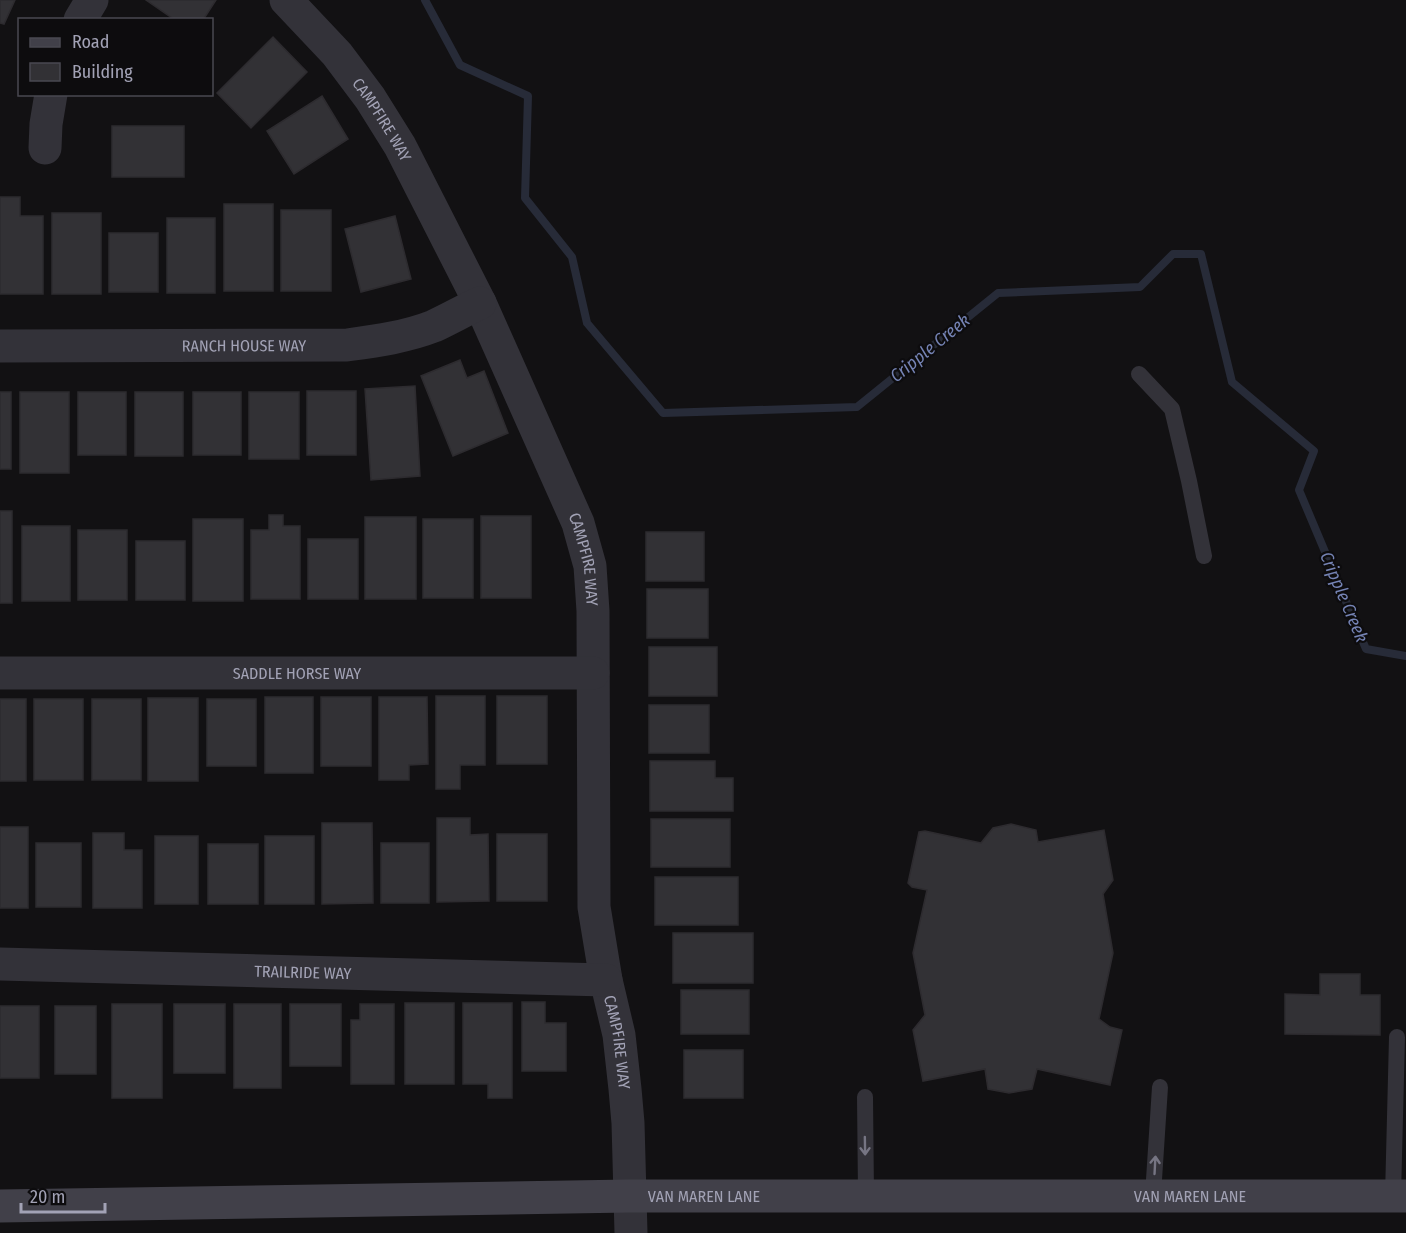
<svg xmlns="http://www.w3.org/2000/svg" width="1406" height="1233" font-family="'Fira Sans Condensed',sans-serif">
	<style>
		.lines { fill: none; stroke-linecap: round; stroke-linejoin: round }
		.stream { stroke: #272b38; stroke-width: 8 }
		.building { fill: #323135; stroke: #2d2b2f; stroke-width: 1.5 }
		.lane { stroke: #333239; stroke-width: 16 }
		.street { stroke: #333239; stroke-width: 33 }
		.secondary { stroke: #414049; stroke-width: 33 }
		.oneway { stroke: #767583 }
		.labels { text-anchor: middle; dominant-baseline: central; stroke-width: 4.5; stroke-linejoin: round; paint-order: stroke }
		.street-label { font-size: 16px; fill: #a2a2b5; stroke: #0d0c0e }
		.water-label { font-size: 18px; font-style: italic; fill: #7583b4; stroke: #0d0c0e }
	</style>
	<rect width="100%" height="100%" fill="#121113"/>
	<g class="lines">
		<polyline class="stream" points="425,0 460,65 528,96 525,198 572,257 587,323 663,413 857,407 998,293 1140,287 1173,254 1201,254 1232,382 1314,451 1299,490 1366,649 1406,656"/>
	</g>
	<g class="building">
		<polygon points="0,0 15,0 4,24 0,23"/>
		<polygon points="146,0 216,0 203,20 175,20"/>
		<polygon points="273,37 307,72 251,128 217,93"/>
		<polygon points="322,96 348,139 294,174 267,131"/>
		<rect x="112" y="126" width="72" height="51"/>
		<polygon points="0,197 20,197 20,216 43,216 43,294 0,294"/>
		<rect x="224" y="204" width="49" height="87"/>
		<rect x="281" y="210" width="50" height="81"/>
		<rect x="52" y="213" width="49" height="81"/>
		<polygon points="395,216 411,279 361,292 345,229"/>
		<rect x="167" y="218" width="48" height="75"/>
		<rect x="109" y="233" width="49" height="59"/>
		<polygon points="460,360 467,378 484,371 508,433 453,456 421,376"/>
		<polygon points="415,386 420,476 371,480 365,389"/>
		<rect x="307" y="391" width="49" height="64"/>
		<rect x="0" y="392" width="11" height="77"/>
		<rect x="20" y="392" width="49" height="81"/>
		<rect x="78" y="392" width="48" height="63"/>
		<rect x="135" y="392" width="48" height="64"/>
		<rect x="193" y="392" width="48" height="63"/>
		<rect x="249" y="392" width="50" height="67"/>
		<rect x="0" y="511" width="12" height="92"/>
		<polygon points="269,515 283,515 283,526 300,526 300,599 251,599 251,530 269,530"/>
		<rect x="481" y="516" width="50" height="82"/>
		<rect x="365" y="517" width="51" height="82"/>
		<rect x="193" y="519" width="50" height="82"/>
		<rect x="423" y="519" width="50" height="79"/>
		<rect x="22" y="526" width="48" height="75"/>
		<rect x="78" y="530" width="49" height="70"/>
		<rect x="646" y="532" width="58" height="49"/>
		<rect x="308" y="539" width="50" height="60"/>
		<rect x="136" y="541" width="49" height="59"/>
		<rect x="647" y="589" width="61" height="49"/>
		<rect x="649" y="647" width="68" height="49"/>
		<polygon points="436,696 485,696 485,765 460,765 460,789 436,789"/>
		<rect x="497" y="696" width="50" height="68"/>
		<rect x="265" y="697" width="48" height="76"/>
		<rect x="321" y="697" width="50" height="69"/>
		<polygon points="379,697 427,697 428,764 409,765 409,780 379,780"/>
		<rect x="148" y="698" width="50" height="83"/>
		<rect x="0" y="699" width="26" height="82"/>
		<rect x="34" y="699" width="49" height="81"/>
		<rect x="92" y="699" width="49" height="81"/>
		<rect x="207" y="699" width="49" height="67"/>
		<rect x="649" y="705" width="60" height="48"/>
		<polygon points="650,761 715,761 715,778 733,778 733,811 650,811"/>
		<polygon points="437,818 470,818 470,835 488,834 489,901 437,902"/>
		<rect x="651" y="819" width="79" height="48"/>
		<polygon points="322,823 372,823 373,903 322,904"/>
		<polygon points="1011,824 1036,830 1038,842 1104,830 1113,880 1103,894 1113,953 1099,1019 1110,1027 1122,1030 1110,1085 1037,1069 1032,1089 1009,1093 988,1089 985,1069 923,1081 913,1030 925,1015 913,953 927,890 912,887 908,883 919,832 925,831 981,843 993,828"/>
		<rect x="0" y="827" width="28" height="81"/>
		<polygon points="93,833 124,833 124,850 142,850 142,908 93,908"/>
		<rect x="497" y="834" width="50" height="67"/>
		<rect x="155" y="836" width="43" height="68"/>
		<rect x="265" y="836" width="49" height="68"/>
		<rect x="36" y="843" width="45" height="64"/>
		<rect x="381" y="843" width="48" height="60"/>
		<rect x="208" y="844" width="50" height="60"/>
		<rect x="655" y="877" width="83" height="48"/>
		<rect x="673" y="933" width="80" height="50"/>
		<polygon points="1320,974 1360,974 1360,995 1380,995 1380,1035 1285,1034 1285,994 1320,995"/>
		<rect x="681" y="990" width="68" height="44"/>
		<polygon points="522,1002 545,1002 545,1023 566,1023 566,1071 522,1071"/>
		<rect x="405" y="1003" width="49" height="81"/>
		<polygon points="463,1003 512,1003 512,1098 488,1098 488,1084 463,1084"/>
		<rect x="112" y="1004" width="50" height="94"/>
		<rect x="174" y="1004" width="51" height="69"/>
		<rect x="234" y="1004" width="47" height="84"/>
		<rect x="290" y="1004" width="51" height="62"/>
		<polygon points="360,1004 394,1004 394,1084 351,1084 351,1020 360,1020"/>
		<rect x="0" y="1006" width="39" height="72"/>
		<rect x="55" y="1006" width="41" height="68"/>
		<rect x="684" y="1050" width="59" height="48"/>
	</g>
	<g class="lines">
		<g class="lane">
			<polyline points="1139,374 1172,409 1189,481 1204,556"/>
			<polyline points="865,1097 866,1194"/>
			<polyline points="1153,1195 1160,1087"/>
			<polyline points="1393,1196 1397,1037"/>
		</g>
		<g class="street">
			<path id="s1" d="M286,0L337,54L370,98L400,146L480,303L578,523L590,566L593,611L594,907L606,980L619,1035L625,1089L628,1123L631,1233"/>
			<polyline points="80,20 92,0"/>
			<polyline points="45,148 46,124 51,94"/>
			<path id="s2" d="M0,346L347,345C376,341 406,337 434,326C449,319 465,310 480,303"/>
			<path id="s3" d="M0,673H593"/>
			<path id="s4" d="M0,964L606,980"/>
		</g>
		<path class="secondary" id="s5" d="M0,1206L629,1196H1406"/>
	</g>
	<defs><path id="oneway-shaft" d="M-6 0H5M1.5-3L5.5 0L1.5 3" fill="none" stroke-width="1.6" stroke-linecap="round" stroke-linejoin="round" transform="scale(1.5)"/></defs>
	<g class="oneway">
		<use href="#oneway-shaft" transform="translate(865 1146) rotate(89)"/>
		<use href="#oneway-shaft" transform="translate(1155 1165) rotate(-87)"/>
	</g>
	<g class="labels">
		<g class="street-label">
			<text stroke="none"><textPath href="#s1" startOffset="154">CAMPFIRE WAY</textPath></text>
			<text stroke="none"><textPath href="#s2" startOffset="244">RANCH HOUSE WAY</textPath></text>
			<text stroke="none"><textPath href="#s1" startOffset="640">CAMPFIRE WAY</textPath></text>
			<text stroke="none"><textPath href="#s3" startOffset="297">SADDLE HORSE WAY</textPath></text>
			<text stroke="none"><textPath href="#s4" startOffset="303">TRAILRIDE WAY</textPath></text>
			<text stroke="none"><textPath href="#s1" startOffset="1126">CAMPFIRE WAY</textPath></text>
			<text stroke="none"><textPath href="#s5" startOffset="704">VAN MAREN LANE</textPath></text>
			<text stroke="none"><textPath href="#s5" startOffset="1190">VAN MAREN LANE</textPath></text>
		</g>
		<g class="water-label">
			<text transform="translate(930 348) rotate(-39)">Cripple Creek</text>
			<text transform="translate(1344 597) rotate(67)">Cripple Creek</text>
		</g>
	</g>
	<rect x="18" y="18" width="195" height="78" fill="#0d0c0e" stroke="#494851" stroke-width="1.5"/>
	<rect x="30" y="38" width="30" height="9" fill="#414049" stroke="#494851" stroke-width="1.5"/>
	<text x="72" y="48" font-size="18" fill="#a2a2b5">Road</text>
	<rect x="30" y="63" width="30" height="18" fill="#323135" stroke="#494851" stroke-width="1.5"/>
	<text x="72" y="78" font-size="18" fill="#a2a2b5">Building</text>
	<path d="M21 1203v9h84v-9" fill="none" stroke="#a2a2b5" stroke-width="3"/>
	<text x="30" y="1203" font-size="18" fill="#a2a2b5" stroke="#0d0c0e" stroke-width="4.5" paint-order="stroke">20 m</text>
</svg>
